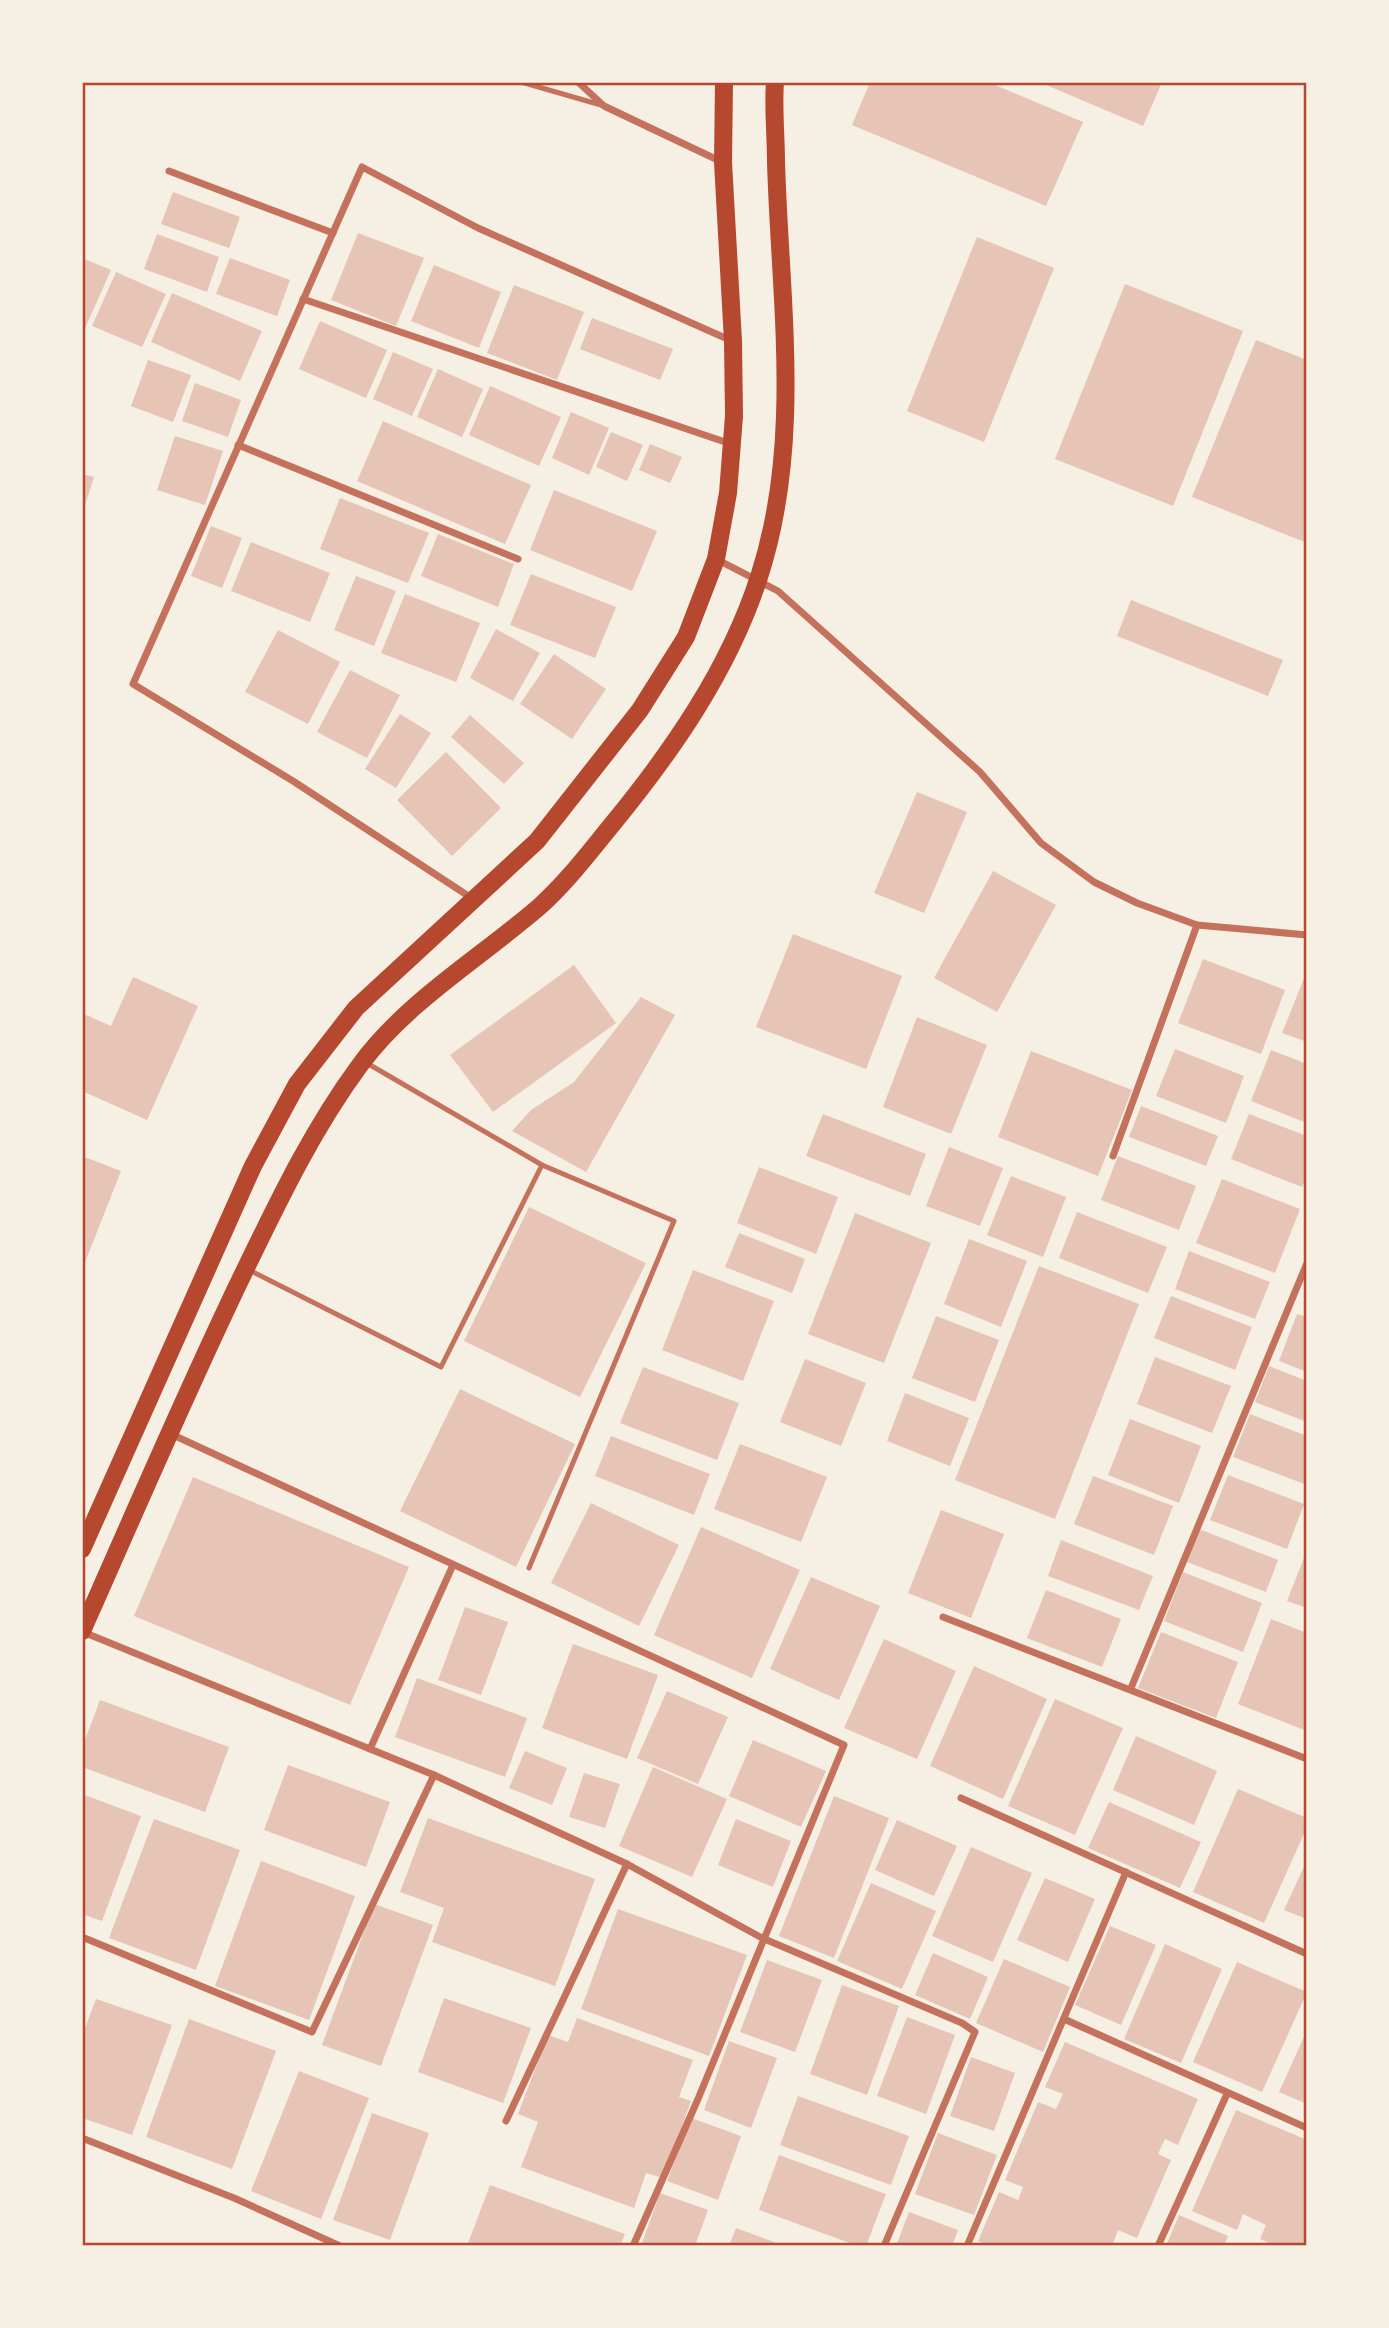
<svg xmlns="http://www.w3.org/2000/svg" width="1389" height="2328" font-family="Rubik,sans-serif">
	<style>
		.building { fill: #e6c5b7 }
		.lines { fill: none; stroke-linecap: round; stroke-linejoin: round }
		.service { stroke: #c5725c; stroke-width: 5 }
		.minor { stroke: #c5725c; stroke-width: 7 }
		.primary { stroke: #b5482f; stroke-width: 18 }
		.neatline { fill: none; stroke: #b5482f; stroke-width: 2.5 }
	</style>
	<rect width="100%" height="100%" fill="#f6efe4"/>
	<g class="building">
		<polygon points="870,82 988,82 1083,122 1046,206 852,125"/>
		<polygon points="1039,82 1162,82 1143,126"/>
		<polygon points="173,192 240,217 229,248 161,224"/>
		<polygon points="358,233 424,258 396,326 331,300"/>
		<polygon points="157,234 219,257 207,292 144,269"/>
		<polygon points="977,237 1054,268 984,442 907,411"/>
		<polygon points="82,258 111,270 82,335"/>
		<polygon points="230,258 290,280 277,316 216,294"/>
		<polygon points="434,265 501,292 479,348 411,321"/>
		<polygon points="116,272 166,294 142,347 92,326"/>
		<polygon points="1125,284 1243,331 1173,506 1055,459"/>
		<polygon points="514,285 584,312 557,380 487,353"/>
		<polygon points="172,293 262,331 240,381 151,342"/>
		<polygon points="592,318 673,349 660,380 580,349"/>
		<polygon points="320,321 387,350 366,398 299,369"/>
		<polygon points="1256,340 1307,360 1307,543 1192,497"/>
		<polygon points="393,352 433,369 412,416 373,399"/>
		<polygon points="148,360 191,375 173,422 131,406"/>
		<polygon points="438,369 483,389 462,437 417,417"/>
		<polygon points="195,383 241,400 228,437 182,421"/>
		<polygon points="490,386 561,417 539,466 469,435"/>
		<polygon points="571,412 609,428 589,475 552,458"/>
		<polygon points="383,421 531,485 505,544 357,481"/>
		<polygon points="611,432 643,445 627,481 596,467"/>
		<polygon points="175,436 223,451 205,505 157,490"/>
		<polygon points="650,444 682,457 670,483 639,470"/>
		<polygon points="82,474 94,477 83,512 82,512"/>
		<polygon points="554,490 657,531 632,591 530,550"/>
		<polygon points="340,498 429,533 408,583 320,549"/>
		<polygon points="211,526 242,538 222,588 191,576"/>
		<polygon points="438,534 514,564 498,607 421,576"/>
		<polygon points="251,542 330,573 310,622 231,591"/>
		<polygon points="531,574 616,607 595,658 510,625"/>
		<polygon points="356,576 396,591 374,646 334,630"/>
		<polygon points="405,594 480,623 456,682 381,653"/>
		<polygon points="1131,600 1283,660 1268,696 1117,636"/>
		<polygon points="496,629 540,653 513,701 470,678"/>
		<polygon points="278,630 340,662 308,724 245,692"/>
		<polygon points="554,654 606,689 572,739 520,704"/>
		<polygon points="350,670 400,695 367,758 317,732"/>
		<polygon points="400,714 431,733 396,788 365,769"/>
		<polygon points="470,715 524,763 504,784 451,737"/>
		<polygon points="446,752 501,808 452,856 397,800"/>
		<polygon points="917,792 967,812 924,913 874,893"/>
		<polygon points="993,871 1056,905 997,1012 934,978"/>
		<polygon points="793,934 902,976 866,1069 756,1027"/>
		<polygon points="1203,959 1285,990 1261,1054 1178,1023"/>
		<polygon points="574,965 616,1023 493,1112 450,1055"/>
		<polygon points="1307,971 1307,1042 1282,1033"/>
		<polygon points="133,977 198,1006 147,1120 82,1091 82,1013 111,1026"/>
		<polygon points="641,997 675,1015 586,1172 512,1131 531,1110 574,1082"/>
		<polygon points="917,1017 987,1045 951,1134 883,1107"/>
		<polygon points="1175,1049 1244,1076 1226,1123 1156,1096"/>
		<polygon points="1271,1050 1307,1064 1307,1123 1251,1101"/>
		<polygon points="1031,1051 1132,1090 1098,1176 998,1137"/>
		<polygon points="1141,1106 1218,1136 1206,1166 1129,1137"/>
		<polygon points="823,1114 926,1154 910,1196 806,1156"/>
		<polygon points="1249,1114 1307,1136 1307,1176 1302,1187 1231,1159"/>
		<polygon points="949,1147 1003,1168 980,1226 926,1206"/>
		<polygon points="82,1156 121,1171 82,1270"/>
		<polygon points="1118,1156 1196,1186 1179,1230 1101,1200"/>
		<polygon points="759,1167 838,1197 816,1254 737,1223"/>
		<polygon points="1011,1176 1066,1197 1043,1257 987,1235"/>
		<polygon points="1222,1179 1300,1209 1275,1273 1196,1243"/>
		<polygon points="529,1207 646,1263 580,1397 464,1341"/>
		<polygon points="1077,1212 1167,1247 1148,1293 1059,1258"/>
		<polygon points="855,1213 931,1243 884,1363 808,1334"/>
		<polygon points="739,1233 805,1259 792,1293 725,1267"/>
		<polygon points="969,1239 1027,1261 1001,1327 944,1304"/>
		<polygon points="1189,1251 1270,1282 1255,1319 1175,1289"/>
		<polygon points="1039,1266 1139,1304 1055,1519 955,1480"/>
		<polygon points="693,1270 774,1301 743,1381 662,1350"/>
		<polygon points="1171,1296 1252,1327 1235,1370 1154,1338"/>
		<polygon points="1297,1314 1307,1317 1307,1372 1279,1361"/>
		<polygon points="936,1316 999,1340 975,1402 912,1378"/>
		<polygon points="1155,1357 1231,1386 1212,1433 1137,1404"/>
		<polygon points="805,1359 866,1383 841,1446 780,1422"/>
		<polygon points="1269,1366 1307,1381 1307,1422 1255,1402"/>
		<polygon points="643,1367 739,1403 717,1460 620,1423"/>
		<polygon points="460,1389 575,1444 516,1567 400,1511"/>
		<polygon points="905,1393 969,1418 950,1466 887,1441"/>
		<polygon points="1250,1414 1307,1436 1307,1485 1233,1457"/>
		<polygon points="1130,1419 1201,1446 1179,1503 1108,1475"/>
		<polygon points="611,1436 710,1474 694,1515 595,1476"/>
		<polygon points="740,1444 827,1477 801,1542 714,1509"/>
		<polygon points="1228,1475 1304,1504 1287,1549 1210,1520"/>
		<polygon points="1093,1476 1173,1506 1154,1555 1074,1524"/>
		<polygon points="193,1477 409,1567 350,1705 134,1616"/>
		<polygon points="591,1503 679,1545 639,1626 551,1583"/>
		<polygon points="941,1510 1004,1534 971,1618 908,1593"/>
		<polygon points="701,1527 800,1570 752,1678 654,1635"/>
		<polygon points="1199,1529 1278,1560 1266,1592 1187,1562"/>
		<polygon points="1061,1540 1153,1576 1139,1610 1048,1576"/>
		<polygon points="1307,1550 1307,1608 1287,1601"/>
		<polygon points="1183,1572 1262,1603 1243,1652 1164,1621"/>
		<polygon points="811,1577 880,1606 839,1700 770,1669"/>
		<polygon points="1046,1590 1121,1619 1102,1667 1027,1638"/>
		<polygon points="465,1607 508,1622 481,1695 438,1680"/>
		<polygon points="1271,1619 1307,1633 1307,1731 1238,1704"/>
		<polygon points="1161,1632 1238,1662 1216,1718 1138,1688"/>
		<polygon points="884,1639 956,1671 917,1759 844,1728"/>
		<polygon points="573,1644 658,1675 627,1759 542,1728"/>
		<polygon points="974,1666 1047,1699 1003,1799 930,1766"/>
		<polygon points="417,1678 527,1718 505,1777 395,1737"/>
		<polygon points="667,1691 728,1717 698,1784 637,1758"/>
		<polygon points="1055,1699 1123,1728 1075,1835 1008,1806"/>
		<polygon points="100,1700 229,1747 205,1812 82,1767 82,1748"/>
		<polygon points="1136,1736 1217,1771 1194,1825 1113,1790"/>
		<polygon points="753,1740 826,1771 801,1827 729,1796"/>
		<polygon points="525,1751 567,1768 552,1805 509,1788"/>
		<polygon points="288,1765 390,1802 366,1867 264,1830"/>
		<polygon points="653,1767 727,1799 692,1877 619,1846"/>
		<polygon points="584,1773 620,1784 605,1828 569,1817"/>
		<polygon points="1238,1789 1307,1818 1307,1827 1264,1923 1193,1892"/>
		<polygon points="82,1794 141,1816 102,1921 82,1914"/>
		<polygon points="834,1796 889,1818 834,1958 779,1936"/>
		<polygon points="1109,1802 1201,1842 1180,1888 1088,1848"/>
		<polygon points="428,1818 595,1879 555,1986 432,1942 444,1908 400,1892"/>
		<polygon points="154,1819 240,1850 196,1970 109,1938"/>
		<polygon points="736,1819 791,1841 773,1887 718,1865"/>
		<polygon points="897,1820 957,1846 934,1896 875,1870"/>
		<polygon points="971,1847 1032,1873 993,1962 932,1936"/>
		<polygon points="1307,1860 1307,1919 1284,1910"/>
		<polygon points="261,1861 355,1896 309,2020 215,1986"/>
		<polygon points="1045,1878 1095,1899 1068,1962 1017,1940"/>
		<polygon points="871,1883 936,1911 902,1989 837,1961"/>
		<polygon points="374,1904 433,1925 381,2066 322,2045"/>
		<polygon points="618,1909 747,1955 709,2056 581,2009"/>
		<polygon points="1110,1926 1156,1945 1121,2025 1075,2005"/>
		<polygon points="1165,1944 1222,1969 1181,2063 1124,2039"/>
		<polygon points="933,1953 988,1977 970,2019 915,1995"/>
		<polygon points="1004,1959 1070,1987 1043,2052 976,2023"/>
		<polygon points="767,1960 822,1980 795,2052 740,2032"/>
		<polygon points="1237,1962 1307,1992 1262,2092 1193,2062"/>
		<polygon points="842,1985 899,2006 867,2095 810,2074"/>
		<polygon points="444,1998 531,2028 503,2103 418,2072"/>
		<polygon points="96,1999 172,2025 132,2135 82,2118 82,2036"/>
		<polygon points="907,2017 955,2035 926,2114 877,2096"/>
		<polygon points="577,2018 693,2060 679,2097 691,2101 663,2178 646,2173 634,2208 521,2167 538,2122 518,2114 548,2035 568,2042"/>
		<polygon points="189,2019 276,2051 232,2169 146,2137"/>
		<polygon points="1307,2030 1307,2104 1279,2092"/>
		<polygon points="729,2041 777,2058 751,2128 704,2110"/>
		<polygon points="1065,2042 1198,2099 1178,2145 1165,2139 1158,2154 1171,2160 1137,2238 1118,2230 1112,2246 989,2246 978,2241 999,2192 1018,2200 1023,2187 1005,2180 1038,2102 1056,2109 1063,2094 1045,2087"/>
		<polygon points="971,2057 1015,2073 994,2131 950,2116"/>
		<polygon points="299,2071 369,2098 321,2219 251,2191"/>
		<polygon points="798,2096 909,2136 891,2185 780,2145"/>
		<polygon points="1236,2110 1307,2140 1307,2246 1275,2246 1260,2239 1266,2225 1243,2214 1237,2230 1192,2211"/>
		<polygon points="372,2113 429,2133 390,2240 333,2220"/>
		<polygon points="691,2118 741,2136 718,2200 667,2181"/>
		<polygon points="938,2133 997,2155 974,2215 915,2194"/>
		<polygon points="779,2155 886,2194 866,2246 858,2246 759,2210"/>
		<polygon points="490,2185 625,2234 620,2246 467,2246"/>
		<polygon points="660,2193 708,2210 695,2246 641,2246"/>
		<polygon points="909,2212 958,2230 952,2246 896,2246"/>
		<polygon points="1179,2215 1228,2236 1224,2246 1166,2246"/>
		<polygon points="736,2228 782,2245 782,2246 729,2246"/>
	</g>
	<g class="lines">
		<g class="service">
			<polyline points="521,82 601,105"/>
			<polyline points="249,1270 441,1367 542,1165 365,1062"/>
			<polyline points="529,1568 674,1221 542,1165"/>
		</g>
		<g class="minor">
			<polyline points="578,82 604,106 722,162"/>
			<polyline points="169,171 333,233"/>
			<polyline points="303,299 731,444"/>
			<polyline points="238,445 518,559"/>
			<polyline points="718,560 778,591 980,772 1041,843 1094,882 1137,903 1197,925 1307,935"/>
			<polyline points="473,899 293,781 133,684 362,167 478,228 732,341"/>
			<polyline points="1113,1156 1197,925"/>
			<polyline points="171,1434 844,1745 698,2099 633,2246"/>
			<polyline points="943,1617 1307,1759"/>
			<polyline points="83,1632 434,1775 627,1864 762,1938 962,2023 975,2032 884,2246"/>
			<polyline points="1131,1688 1307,1263"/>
			<polyline points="370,1749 453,1565"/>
			<polyline points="961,1798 1307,1954"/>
			<polyline points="82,1937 312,2032 434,1775"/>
			<polyline points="1064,2019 1307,2128"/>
			<polyline points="506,2121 627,1864"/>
			<polyline points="82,2138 234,2198 340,2246"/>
			<polyline points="967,2246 1126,1872"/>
			<polyline points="1158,2246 1227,2094"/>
		</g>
		<g class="primary">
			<polyline points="82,1549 253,1166 297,1084 356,1008 537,841 640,710 686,637 716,559 728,493 734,416 733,341 723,162 724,82"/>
			<path d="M82,1631C135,1512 186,1392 243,1274C278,1202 312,1130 360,1065C406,1002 480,958 539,907C565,884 588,854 610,827C671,753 729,670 759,577C803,442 780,301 776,162C776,136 773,109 775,82"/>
		</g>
	</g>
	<rect width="1389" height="2328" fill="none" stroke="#f6efe4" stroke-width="168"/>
	<rect x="84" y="84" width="1221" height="2160" class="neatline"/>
</svg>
